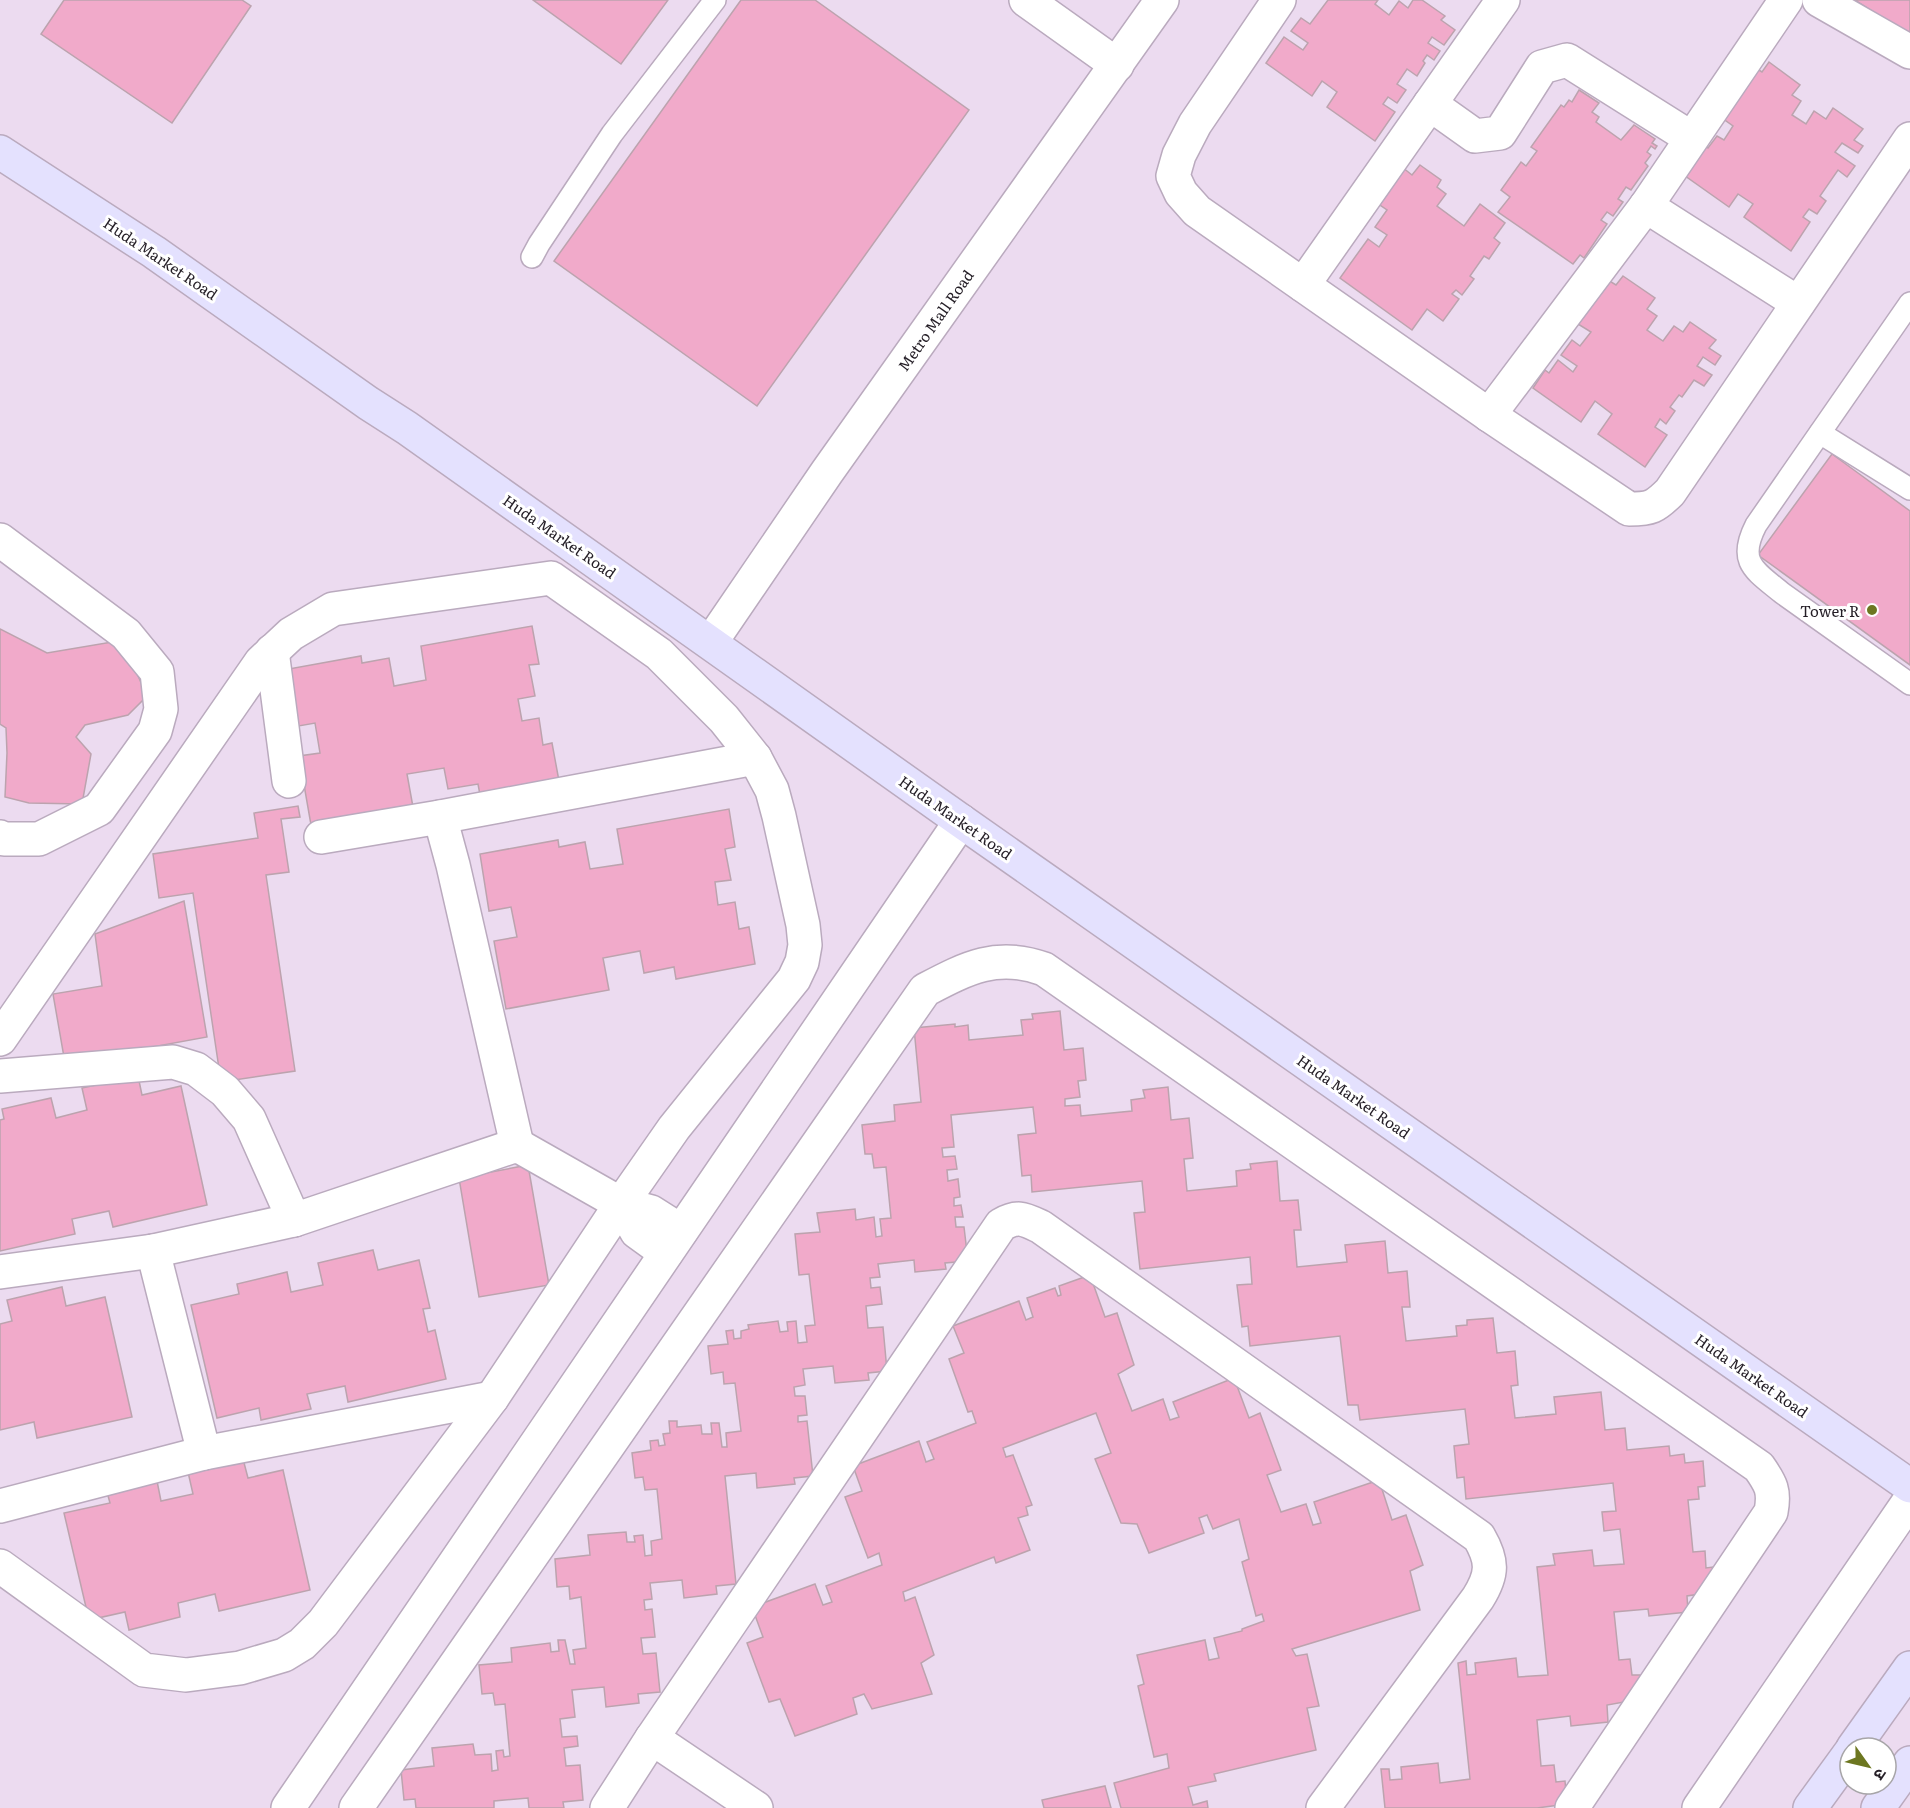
<svg xmlns="http://www.w3.org/2000/svg" width="1910" height="1808" font-family="Literata,'Noto Sans Devanagari',serif">
	<style>
		.building { fill: #f1aaca; stroke: #bca3ae; stroke-width: 1.5 }
		.lines { fill: none; stroke-linecap: round; stroke-linejoin: round }
		.lane-casing { stroke: #baaabe; stroke-width: 24 }
		.street-casing { stroke: #baaabe; stroke-width: 36 }
		.secondary-casing { stroke: #baaabe; stroke-width: 36 }
		.lane { stroke: #fff; stroke-width: 21 }
		.street { stroke: #fff; stroke-width: 33 }
		.secondary { stroke: #e4e1fe; stroke-width: 33 }
		.poi-dot { fill: #6d7721; stroke: #fff; stroke-width: 2 }
		.labels { text-anchor: middle; dominant-baseline: central; stroke-width: 6; stroke-linejoin: round; paint-order: stroke }
		.street-label { font-size: 15px; fill: #241e26; stroke: #fff }
		.poi-label { font-size: 15px; fill: #241e26; stroke: #fff; text-anchor: end }
	</style>
	<rect width="100%" height="100%" fill="#ecdbf0"/>
	<g class="building">
		<polygon points="64,0 242,0 251,6 172,123 41,34"/>
		<polygon points="533,0 668,0 621,64"/>
		<polygon points="741,0 815,0 969,110 757,406 554,261"/>
		<polygon points="1328,0 1378,0 1375,4 1389,15 1399,1 1408,8 1413,0 1422,0 1445,16 1441,20 1455,30 1444,45 1432,37 1428,43 1440,51 1434,60 1427,55 1423,61 1425,63 1417,76 1407,69 1397,84 1406,90 1397,103 1388,97 1383,104 1395,112 1375,141 1327,107 1337,92 1322,81 1312,96 1266,63 1284,37 1303,50 1308,43 1291,31 1301,18 1310,24"/>
		<polygon points="1855,0 1910,0 1910,36"/>
		<polygon points="1769,62 1800,85 1792,95 1801,101 1792,115 1806,124 1814,111 1826,119 1833,108 1863,129 1854,140 1863,146 1858,153 1842,143 1835,152 1855,166 1847,177 1838,170 1820,196 1826,201 1817,214 1809,209 1803,217 1810,222 1791,251 1744,217 1753,204 1738,194 1729,207 1681,173 1701,143 1708,148 1717,136 1724,140 1733,126 1722,118 1754,67 1762,72"/>
		<polygon points="1579,90 1599,103 1592,112 1599,117 1596,122 1621,140 1634,125 1655,139 1652,143 1657,146 1655,149 1651,146 1647,152 1651,155 1645,163 1648,166 1631,190 1626,187 1618,199 1623,202 1613,216 1607,212 1601,220 1607,224 1584,258 1580,255 1573,264 1498,212 1510,197 1501,190 1521,162 1526,166 1537,151 1531,147 1561,105 1564,107 1569,100 1572,102"/>
		<polygon points="1420,165 1441,180 1437,187 1446,194 1437,206 1464,226 1480,204 1505,223 1494,238 1500,243 1489,259 1484,256 1470,276 1474,279 1462,295 1456,290 1452,294 1459,299 1443,321 1427,309 1412,330 1340,278 1368,239 1379,247 1387,235 1375,227 1387,210 1377,203 1402,167 1412,175"/>
		<polygon points="1623,276 1655,298 1647,309 1657,316 1647,330 1663,341 1674,326 1683,332 1690,322 1716,340 1709,348 1721,356 1715,365 1703,357 1697,366 1712,375 1704,386 1694,380 1682,397 1679,395 1670,407 1675,411 1666,424 1660,419 1655,427 1667,435 1645,467 1598,434 1612,414 1595,401 1581,422 1533,388 1545,370 1549,373 1558,360 1573,372 1577,366 1561,355 1572,340 1580,346 1591,332 1578,324 1608,280 1616,285"/>
		<polygon points="1832,454 1910,511 1910,665 1758,555"/>
		<polygon points="532,626 539,664 529,665 535,696 518,699 522,721 539,718 543,745 552,743 559,781 480,795 478,784 448,789 444,768 407,774 413,807 311,825 299,756 320,753 315,723 293,727 283,670 361,656 362,663 389,658 394,686 426,680 421,646"/>
		<polygon points="0,629 47,653 112,642 130,658 147,696 128,715 85,725 76,737 91,754 82,804 29,803 5,797 7,753 6,728 0,724"/>
		<polygon points="298,806 300,817 281,819 289,872 266,875 295,1071 221,1082 193,893 159,898 153,854 258,838 254,813"/>
		<polygon points="729,809 735,847 725,849 731,880 715,882 718,905 735,902 739,929 749,927 755,964 676,979 674,967 644,973 640,951 603,958 609,990 506,1009 494,941 517,937 511,907 489,911 480,854 558,840 559,847 585,842 590,869 623,864 617,829"/>
		<polygon points="184,901 207,1037 65,1063 53,994 102,986 95,934"/>
		<polygon points="1060,1011 1064,1050 1083,1048 1086,1080 1078,1081 1080,1097 1065,1099 1065,1106 1080,1105 1081,1116 1132,1111 1131,1100 1145,1098 1143,1090 1168,1087 1171,1120 1189,1118 1193,1158 1184,1159 1187,1191 1237,1186 1236,1171 1251,1169 1250,1164 1277,1161 1280,1201 1298,1200 1301,1230 1294,1230 1297,1267 1347,1262 1345,1245 1385,1241 1388,1273 1407,1271 1410,1307 1402,1307 1406,1341 1457,1336 1456,1326 1467,1325 1467,1320 1493,1318 1497,1353 1515,1351 1518,1385 1511,1386 1515,1418 1556,1414 1554,1397 1601,1392 1605,1430 1625,1428 1627,1450 1669,1446 1670,1456 1684,1454 1685,1463 1703,1461 1705,1486 1698,1487 1699,1499 1688,1500 1693,1552 1705,1551 1706,1568 1713,1567 1713,1592 1687,1596 1688,1612 1649,1616 1648,1609 1614,1612 1619,1660 1630,1659 1632,1675 1640,1675 1640,1699 1607,1705 1608,1722 1571,1726 1570,1716 1537,1720 1541,1766 1554,1765 1556,1782 1565,1781 1567,1804 1537,1808 1385,1808 1381,1769 1389,1769 1390,1780 1402,1779 1401,1767 1438,1763 1440,1783 1470,1779 1458,1663 1466,1661 1467,1675 1476,1674 1475,1663 1516,1658 1518,1677 1548,1675 1537,1567 1555,1565 1553,1554 1592,1550 1594,1566 1624,1564 1620,1529 1604,1531 1602,1512 1616,1511 1613,1483 1466,1499 1464,1477 1457,1478 1454,1446 1469,1444 1465,1409 1360,1420 1358,1405 1348,1405 1340,1336 1250,1346 1248,1326 1242,1327 1237,1285 1252,1284 1250,1257 1140,1269 1134,1213 1145,1212 1142,1181 1032,1192 1031,1175 1022,1176 1018,1135 1036,1133 1033,1107 951,1115 954,1147 942,1148 943,1157 955,1156 957,1169 947,1170 948,1181 958,1179 960,1197 954,1198 954,1206 961,1205 963,1217 955,1217 956,1227 964,1227 968,1261 945,1263 946,1269 915,1272 914,1260 878,1264 880,1277 870,1278 871,1288 880,1287 882,1304 866,1306 868,1328 883,1327 887,1371 868,1373 869,1380 835,1383 833,1366 803,1369 805,1385 794,1387 795,1396 805,1396 807,1415 798,1416 798,1422 807,1421 813,1476 794,1478 795,1484 757,1488 756,1473 725,1476 736,1584 716,1586 717,1594 684,1598 682,1580 650,1583 652,1599 644,1600 645,1610 652,1609 655,1637 641,1638 643,1654 656,1653 660,1692 638,1694 639,1703 606,1707 604,1687 572,1690 575,1717 560,1719 562,1737 577,1736 578,1746 564,1748 566,1766 580,1765 583,1800 563,1802 564,1808 529,1808 528,1798 494,1801 494,1808 416,1808 415,1799 404,1800 401,1770 434,1766 432,1748 473,1744 475,1755 491,1754 492,1771 498,1770 496,1751 503,1750 504,1757 510,1756 505,1704 495,1705 493,1693 482,1694 479,1665 512,1662 511,1648 550,1643 551,1652 559,1651 558,1640 565,1640 570,1664 575,1664 573,1650 586,1648 581,1597 570,1599 569,1586 557,1587 555,1559 590,1555 588,1535 626,1532 627,1542 635,1542 634,1536 643,1535 645,1556 652,1555 651,1541 662,1539 657,1489 645,1490 643,1477 635,1478 632,1453 651,1450 650,1441 658,1440 659,1446 665,1445 663,1434 670,1433 669,1421 677,1421 677,1427 701,1425 702,1434 712,1434 711,1423 719,1423 722,1447 727,1447 726,1433 741,1431 735,1383 724,1384 723,1372 711,1374 708,1346 728,1344 726,1331 733,1330 734,1339 741,1338 741,1331 749,1329 748,1325 778,1321 780,1332 788,1331 787,1322 796,1321 798,1343 807,1342 805,1326 815,1325 809,1274 799,1275 795,1234 820,1232 817,1213 855,1209 856,1220 874,1217 876,1237 882,1236 880,1219 891,1218 886,1167 874,1168 872,1154 865,1154 862,1125 895,1121 894,1105 921,1102 914,1028 955,1024 955,1027 968,1025 969,1040 1023,1035 1021,1020 1033,1019 1032,1014"/>
		<polygon points="138,1076 142,1095 181,1086 207,1205 113,1227 109,1211 72,1219 75,1234 0,1251 0,1120 4,1119 2,1109 51,1098 56,1118 87,1110 82,1088"/>
		<polygon points="528,1165 549,1285 479,1297 459,1178"/>
		<polygon points="373,1250 378,1270 419,1260 430,1308 423,1309 428,1332 435,1330 446,1379 348,1402 345,1386 307,1394 311,1409 261,1420 259,1408 217,1418 191,1305 239,1294 237,1284 287,1272 291,1292 323,1285 318,1263"/>
		<polygon points="1090,1275 1105,1317 1117,1313 1134,1365 1118,1374 1132,1411 1163,1399 1170,1420 1179,1417 1173,1402 1234,1378 1249,1418 1260,1413 1281,1470 1267,1475 1281,1512 1306,1504 1313,1525 1321,1523 1314,1502 1379,1480 1392,1520 1406,1515 1423,1565 1410,1571 1420,1610 1292,1649 1296,1656 1307,1654 1319,1706 1307,1708 1316,1750 1214,1774 1216,1781 1188,1787 1193,1805 1207,1801 1208,1808 1121,1808 1114,1783 1169,1768 1167,1754 1154,1757 1138,1686 1144,1684 1137,1655 1205,1640 1209,1660 1219,1658 1214,1638 1242,1631 1242,1629 1264,1621 1262,1614 1256,1616 1242,1562 1249,1559 1239,1519 1213,1529 1207,1515 1199,1518 1204,1533 1149,1553 1137,1524 1121,1523 1095,1459 1111,1453 1096,1413 1003,1448 1006,1457 1013,1455 1032,1505 1026,1507 1028,1515 1018,1518 1030,1550 996,1563 994,1557 903,1592 905,1601 915,1597 934,1655 921,1663 932,1694 872,1709 864,1694 853,1698 857,1714 795,1736 780,1699 769,1702 747,1643 763,1637 752,1607 815,1584 823,1605 832,1602 826,1586 882,1565 879,1553 868,1558 845,1497 862,1491 853,1466 919,1441 926,1462 934,1459 927,1442 976,1423 972,1411 968,1412 949,1359 964,1353 953,1326 1019,1301 1026,1320 1033,1317 1027,1298 1055,1288 1058,1296 1061,1295 1059,1286"/>
		<polygon points="62,1287 66,1306 105,1297 132,1417 37,1438 34,1422 0,1430 0,1324 12,1321 7,1300"/>
		<polygon points="243,1459 248,1478 283,1470 310,1590 219,1611 215,1594 178,1603 180,1617 129,1630 125,1612 89,1620 64,1513 110,1503 107,1492 157,1481 161,1501 193,1494 188,1472"/>
		<polygon points="1105,1786 1111,1808 1044,1808 1042,1800"/>
	</g>
	<g class="lines">
		<defs>
			<g id="lane">
				<polyline points="532,257 539,244 612,134 715,0"/>
				<path d="M1910,303L1756,525C1737,562 1754,570 1782,593L1910,684"/>
				<polyline points="1820,433 1910,489"/>
			</g>
			<g id="street">
				<polyline points="1026,0 1117,65"/>
				<path d="M1279,0L1195,124L1179,155L1173,176L1181,193L1197,211L1489,415L1629,509C1651,509 1655,507 1670,492L1910,139"/>
				<polyline points="1819,0 1910,52"/>
				<polyline points="1430,104 1475,136 1500,133 1542,67 1567,60 1691,138"/>
				<polyline points="1646,206 1798,303"/>
				<polyline points="1303,285 1503,0"/>
				<polyline points="1489,415 1646,206 1786,0"/>
				<polyline points="0,540 126,634 157,672 161,709 155,731 99,809 39,839 4,839 0,837"/>
				<polyline points="711,642 827,472 1162,0"/>
				<polyline points="272,651 289,781"/>
				<polyline points="440,817 453,865 517,1145"/>
				<polyline points="321,837 440,817 755,758"/>
				<polyline points="0,1039 261,662 291,634 333,609 551,578 659,654 724,719 755,758 772,790 779,816 803,925 805,945 802,962 794,979 674,1128 621,1204 492,1398 323,1623 302,1644 284,1655 240,1668 186,1675 144,1670 0,1566"/>
				<polyline points="0,1076 173,1062 196,1069 225,1091 249,1119 294,1220"/>
				<polyline points="621,1204 637,1232 666,1253"/>
				<polyline points="153,1251 204,1453"/>
				<polyline points="0,1272 153,1251 294,1220 517,1145 621,1204 651,1212 681,1231"/>
				<polyline points="0,1506 204,1453 492,1398"/>
				<polyline points="652,1738 756,1808"/>
				<polyline points="288,1808 961,821"/>
				<path d="M356,1808L925,990C967,968 997,952 1044,969L1759,1467C1771,1484 1775,1491 1771,1512L1572,1808"/>
				<path d="M607,1808L652,1738L1001,1225C1018,1215 1024,1219 1041,1227L1479,1537C1493,1561 1493,1574 1478,1598L1323,1808"/>
				<polyline points="1699,1808 1910,1500"/>
			</g>
			<g id="secondary">
				<polyline points="0,152 154,252 368,403 407,428 961,821 1910,1486"/>
				<polyline points="1853,1748 1910,1668"/>
				<polyline points="1810,1808 1850,1753"/>
				<polyline points="1878,1808 1910,1763"/>
			</g>
		</defs>
		<use href="#lane" class="lane-casing"/>
		<use href="#street" class="street-casing"/>
		<use href="#secondary" class="secondary-casing"/>
		<use href="#lane" class="lane"/>
		<use href="#street" class="street"/>
		<use href="#secondary" class="secondary"/>
	</g>
	<circle class="poi-dot" cx="1872" cy="610" r="6"/>
	<g class="labels">
		<g class="street-label">
			<text transform="translate(161 258) rotate(34)">Huda Market Road</text>
			<text transform="translate(935 320) rotate(-55)">Metro Mall Road</text>
			<text transform="translate(560 536) rotate(35)">Huda Market Road</text>
			<text transform="translate(956 817) rotate(35)">Huda Market Road</text>
			<text transform="translate(1354 1096) rotate(35)">Huda Market Road</text>
			<text transform="translate(1752 1375) rotate(35)">Huda Market Road</text>
		</g>
		<g class="poi-label">
			<text x="1860" y="610">Tower R</text>
		</g>
	</g>
	<g transform="translate(1868 1766) rotate(124)"><circle r="28" fill="#ffffff" stroke="#a7a5a8" stroke-width="1.5"/>
	<path d="M0-4.5L10 22L0 15L-10 22Z" fill="#6d7721"/>
	<text y="-9" font-size="16" font-weight="bold" text-anchor="middle" fill="#241e26">उ</text>
	</g>
</svg>
